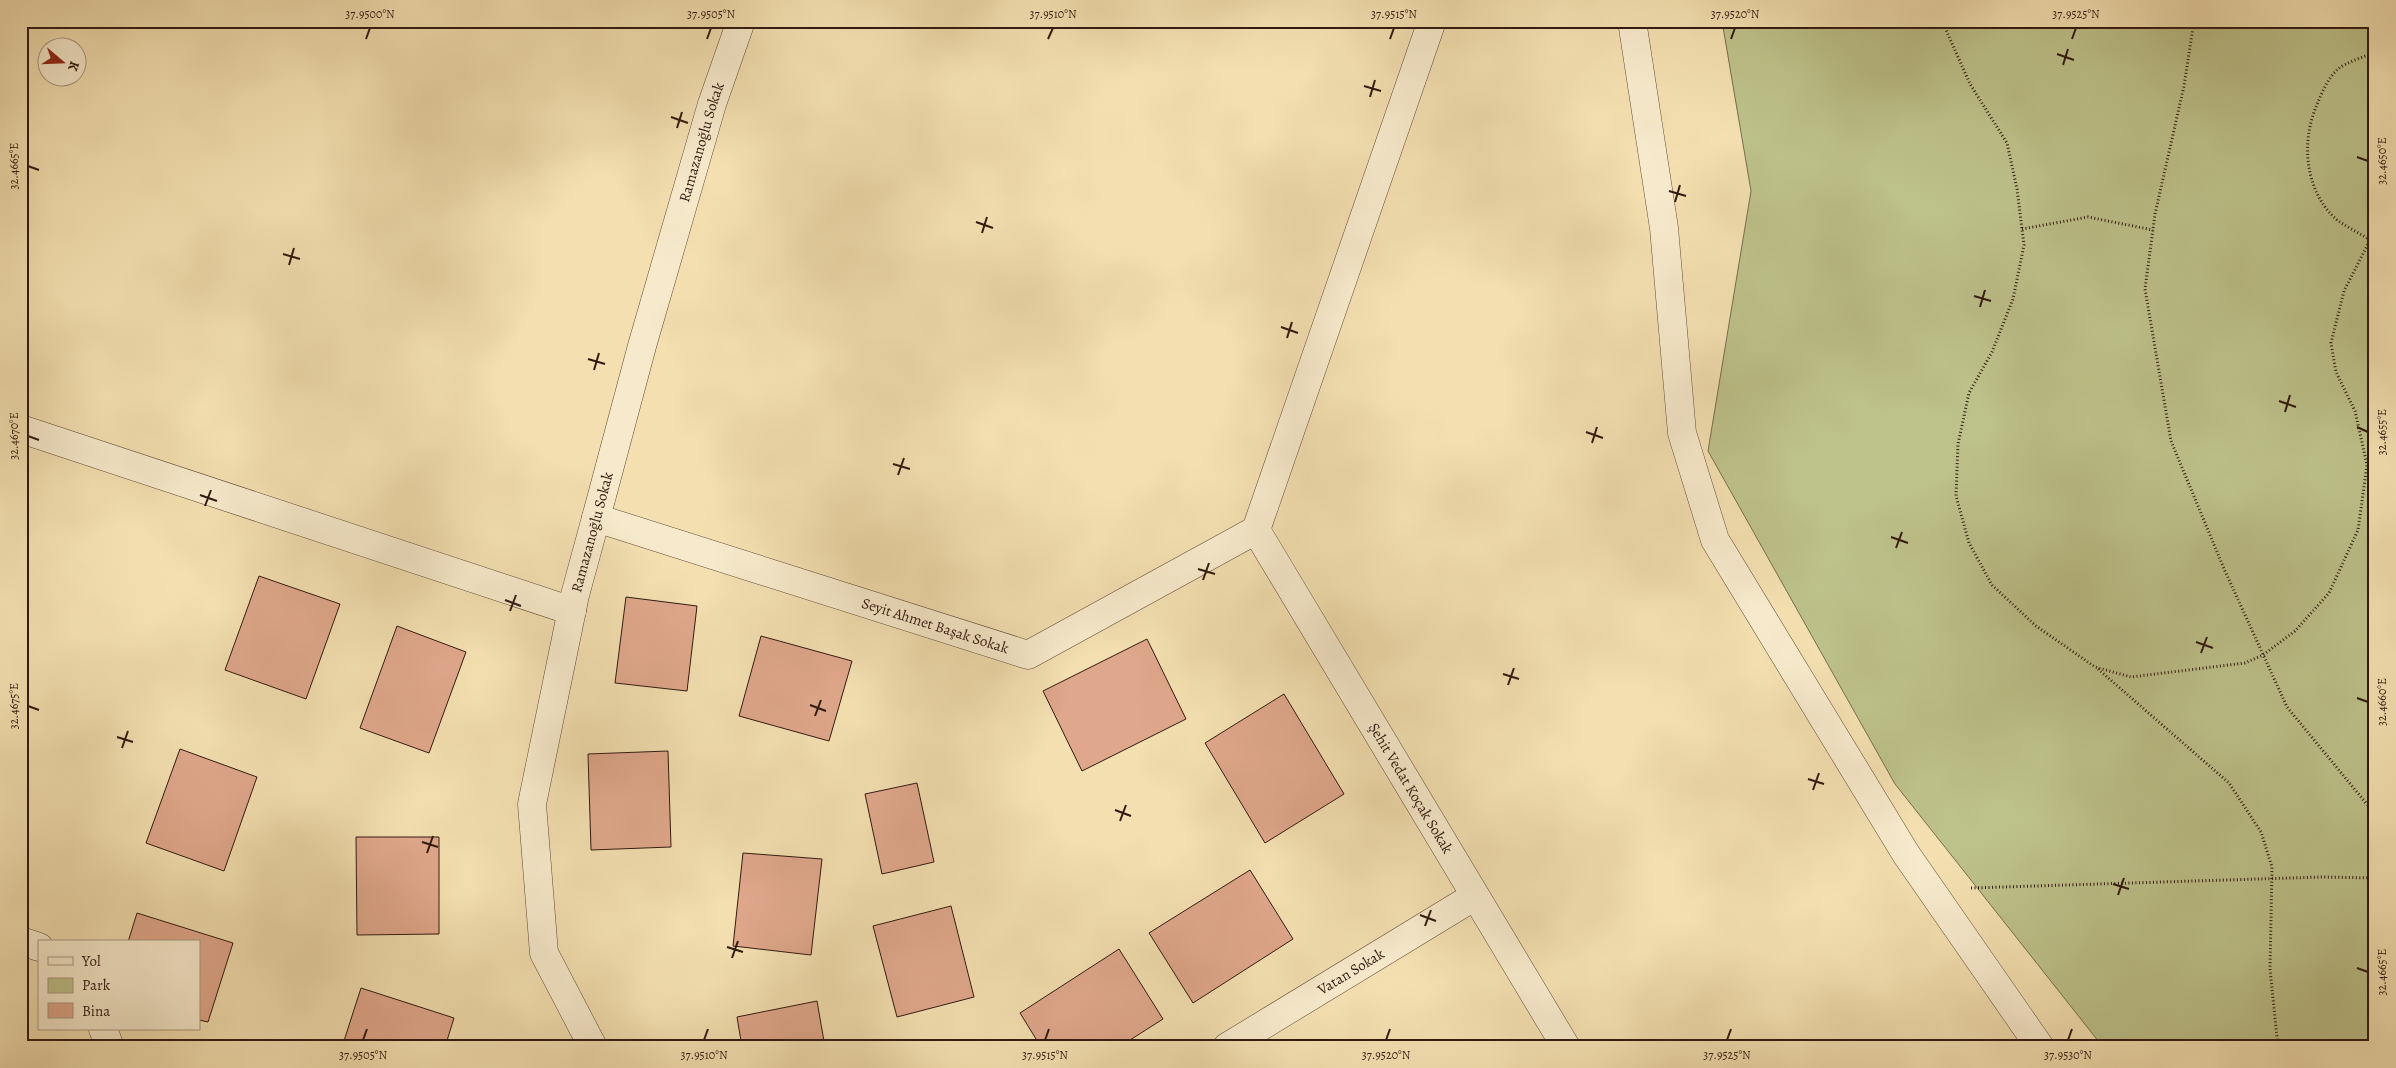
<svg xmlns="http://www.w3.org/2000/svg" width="2396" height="1068" font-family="Alegreya,serif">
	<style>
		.green { fill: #bdc18a; stroke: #786e4d }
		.building { fill: #dfa78b; stroke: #321a10 }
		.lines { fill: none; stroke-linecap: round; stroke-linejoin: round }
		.street-casing { stroke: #624b38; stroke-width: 29 }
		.path { stroke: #321a10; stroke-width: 3; stroke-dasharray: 1 2.5; stroke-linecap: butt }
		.street { stroke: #f7eacc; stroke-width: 28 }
		.ticks { fill: none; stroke: #321a10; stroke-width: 2 }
		.labels { text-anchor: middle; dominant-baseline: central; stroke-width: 4.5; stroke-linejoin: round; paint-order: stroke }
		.street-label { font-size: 15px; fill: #321a10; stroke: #f7eacc }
		.neatline { fill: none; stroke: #321a10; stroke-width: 2 }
		.ticks-label { font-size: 12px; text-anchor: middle; fill: #321a10 }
	</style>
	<rect width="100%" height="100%" fill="#f3dfb0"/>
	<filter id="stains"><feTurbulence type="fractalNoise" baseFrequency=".004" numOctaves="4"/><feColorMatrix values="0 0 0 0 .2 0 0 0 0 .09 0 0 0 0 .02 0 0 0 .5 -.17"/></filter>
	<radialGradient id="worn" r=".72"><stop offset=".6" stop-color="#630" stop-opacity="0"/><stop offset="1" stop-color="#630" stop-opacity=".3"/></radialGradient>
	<polygon class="green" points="1722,21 2375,21 2375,1047 2103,1047 1895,784 1708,451 1751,191"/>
	<g class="building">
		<polygon points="259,576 340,604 306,699 225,670"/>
		<polygon points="626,597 697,606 687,691 615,683"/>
		<polygon points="397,626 466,652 429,753 360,728"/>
		<polygon points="761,636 852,661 829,741 739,716"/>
		<polygon points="1147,639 1186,719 1082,771 1043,691"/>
		<polygon points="1284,694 1344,794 1265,843 1205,743"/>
		<polygon points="180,749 257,777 224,871 146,843"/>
		<polygon points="668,751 671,847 591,850 588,754"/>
		<polygon points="917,783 934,862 882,874 865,794"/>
		<polygon points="356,837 439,837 439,934 357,935"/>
		<polygon points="743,853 822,859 811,955 733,946"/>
		<polygon points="1250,870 1293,939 1193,1003 1149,933"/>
		<polygon points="951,906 974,997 897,1017 873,926"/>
		<polygon points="137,913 233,943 208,1022 199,1020 199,942 128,942"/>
		<polygon points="1119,949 1163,1019 1119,1047 1041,1047 1020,1013"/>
		<polygon points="361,988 454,1018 445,1047 342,1047"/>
		<polygon points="817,1001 825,1047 742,1047 737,1017"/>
	</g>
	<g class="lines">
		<defs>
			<g id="street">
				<polyline points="1632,21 1664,228 1682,433 1715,540 1906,854 2040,1047"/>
				<polyline points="21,429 572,611"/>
				<path id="s1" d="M596,518L1028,655L1256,530"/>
				<path id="s2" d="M1256,530L1566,1047"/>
				<polyline points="1256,530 1432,21"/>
				<polyline points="21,941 39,947"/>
				<polyline points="103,1029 110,1047"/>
				<path id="s3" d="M593,1047L544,953L532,804L575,595L596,518L642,346L712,104L741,21"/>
				<path id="s4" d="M1227,1047L1475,896"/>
			</g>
		</defs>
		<use href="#street" class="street-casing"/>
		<g class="path">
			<polyline points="1942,21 1970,84 2007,143 2017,189 2024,245 2013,299 1992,352 1969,393 1958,444 1956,496 1969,543 1992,585 2036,626 2095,667 2131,677 2245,663 2263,655 2295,631 2329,593 2358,530 2367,465 2355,411 2336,372 2331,343 2344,291 2370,240"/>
			<polyline points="2194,21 2184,86 2155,214 2145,289 2171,441 2225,571 2287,707 2375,814"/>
			<path d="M2375,52C2364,57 2346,62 2337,70C2327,79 2321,95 2316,107C2301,143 2305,192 2337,220C2347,227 2359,233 2370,240H2375"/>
			<polyline points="2022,229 2088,217 2153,230"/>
			<polyline points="2098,669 2229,783 2261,832 2272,867 2270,969 2278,1047"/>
			<polyline points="1971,888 2322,877 2375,878"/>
		</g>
		<use href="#street" class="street"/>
	</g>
	<path class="ticks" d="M366,39L370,28M707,39L711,28M1048,39L1053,28M1390,39L1394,28M1731,39L1735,28M2072,39L2076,28M2057,54L2074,60M2063,65L2068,49M1364,86L1381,91M1370,97L1375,80M671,117L688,123M677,128L682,112M2357,157L2368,161M28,166L39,170M1669,191L1686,196M1675,202L1680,185M976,222L993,228M982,233L987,217M283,254L300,259M289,265L294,248M1974,296L1991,301M1980,307L1985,290M1281,327L1298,333M1287,338L1292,322M588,359L605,364M594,370L599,353M2279,401L2296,407M2285,412L2290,395M2357,427L2368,432M1586,432L1603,438M28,436L39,440M1592,443L1597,427M893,464L910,469M898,475L904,458M200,495L217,501M205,506L211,490M1891,537L1908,543M1896,548L1902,532M1198,569L1215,574M1203,580L1209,563M505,600L521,606M510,611L516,595M2196,642L2213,648M2201,653L2207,637M1503,674L1519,679M1508,685L1514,668M2357,698L2368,702M810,705L826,711M28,706L39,710M815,716L821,700M117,737L133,742M122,748L128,731M1808,779L1824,784M1813,790L1819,773M1115,810L1131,816M1120,821L1126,805M422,842L438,847M427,853L433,836M2113,884L2129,889M2118,895L2124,878M1420,915L1436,921M1425,926L1431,910M727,947L743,952M732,958L738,941M2357,968L2368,972M363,1040L367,1029M704,1040L708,1029M1045,1040L1049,1029M1386,1040L1390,1029M1727,1040L1731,1029M2068,1040L2072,1029"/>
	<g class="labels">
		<g class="street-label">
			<text stroke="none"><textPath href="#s3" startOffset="939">Ramazanoğlu Sokak</textPath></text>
			<text stroke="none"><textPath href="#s3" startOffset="534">Ramazanoğlu Sokak</textPath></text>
			<text stroke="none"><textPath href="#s1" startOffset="356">Seyit Ahmet Başak Sokak</textPath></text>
			<text stroke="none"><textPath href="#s2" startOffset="301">Şehit Vedat Koçak Sokak</textPath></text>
			<text stroke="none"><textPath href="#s4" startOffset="145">Vatan Sokak</textPath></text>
		</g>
	</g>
	<rect width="2396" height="1068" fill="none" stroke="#f3dfb0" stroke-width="55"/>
	<rect x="38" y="940" width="162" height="90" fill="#f7eacc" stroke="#a89781"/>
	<rect x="48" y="957" width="25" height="8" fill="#f7eacc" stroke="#a89781"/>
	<text x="82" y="966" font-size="15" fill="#321a10">Yol</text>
	<rect x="48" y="978" width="25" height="15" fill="#bdc18a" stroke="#a89781"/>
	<text x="82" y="990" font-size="15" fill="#321a10">Park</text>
	<rect x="48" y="1003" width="25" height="15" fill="#dfa78b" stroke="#a89781"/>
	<text x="82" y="1016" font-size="15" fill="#321a10">Bina</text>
	<g transform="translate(62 62) rotate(109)"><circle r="24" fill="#f7eacc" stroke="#a89781"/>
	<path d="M0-4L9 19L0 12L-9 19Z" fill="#8f2418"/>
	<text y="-8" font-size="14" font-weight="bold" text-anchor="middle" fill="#321a10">K</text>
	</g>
	<rect x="28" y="28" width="2340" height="1012" class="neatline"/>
	<g class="ticks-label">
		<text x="370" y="18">37.9500°N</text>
		<text x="711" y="18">37.9505°N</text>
		<text x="1053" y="18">37.9510°N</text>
		<text x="1394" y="18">37.9515°N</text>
		<text x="1735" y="18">37.9520°N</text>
		<text x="2076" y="18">37.9525°N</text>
		<text transform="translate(2382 161) rotate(-90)" y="4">32.4650°E</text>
		<text transform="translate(14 166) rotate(-90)" y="4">32.4665°E</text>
		<text transform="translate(2382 432) rotate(-90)" y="4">32.4655°E</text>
		<text transform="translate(14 436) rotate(-90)" y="4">32.4670°E</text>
		<text transform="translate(2382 702) rotate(-90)" y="4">32.4660°E</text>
		<text transform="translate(14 706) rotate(-90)" y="4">32.4675°E</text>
		<text transform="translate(2382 972) rotate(-90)" y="4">32.4665°E</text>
		<text x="363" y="1059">37.9505°N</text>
		<text x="704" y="1059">37.9510°N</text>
		<text x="1045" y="1059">37.9515°N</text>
		<text x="1386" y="1059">37.9520°N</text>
		<text x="1727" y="1059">37.9525°N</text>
		<text x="2068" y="1059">37.9530°N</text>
	</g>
	<rect width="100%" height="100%" filter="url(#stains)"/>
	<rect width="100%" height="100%" fill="url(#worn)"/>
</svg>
